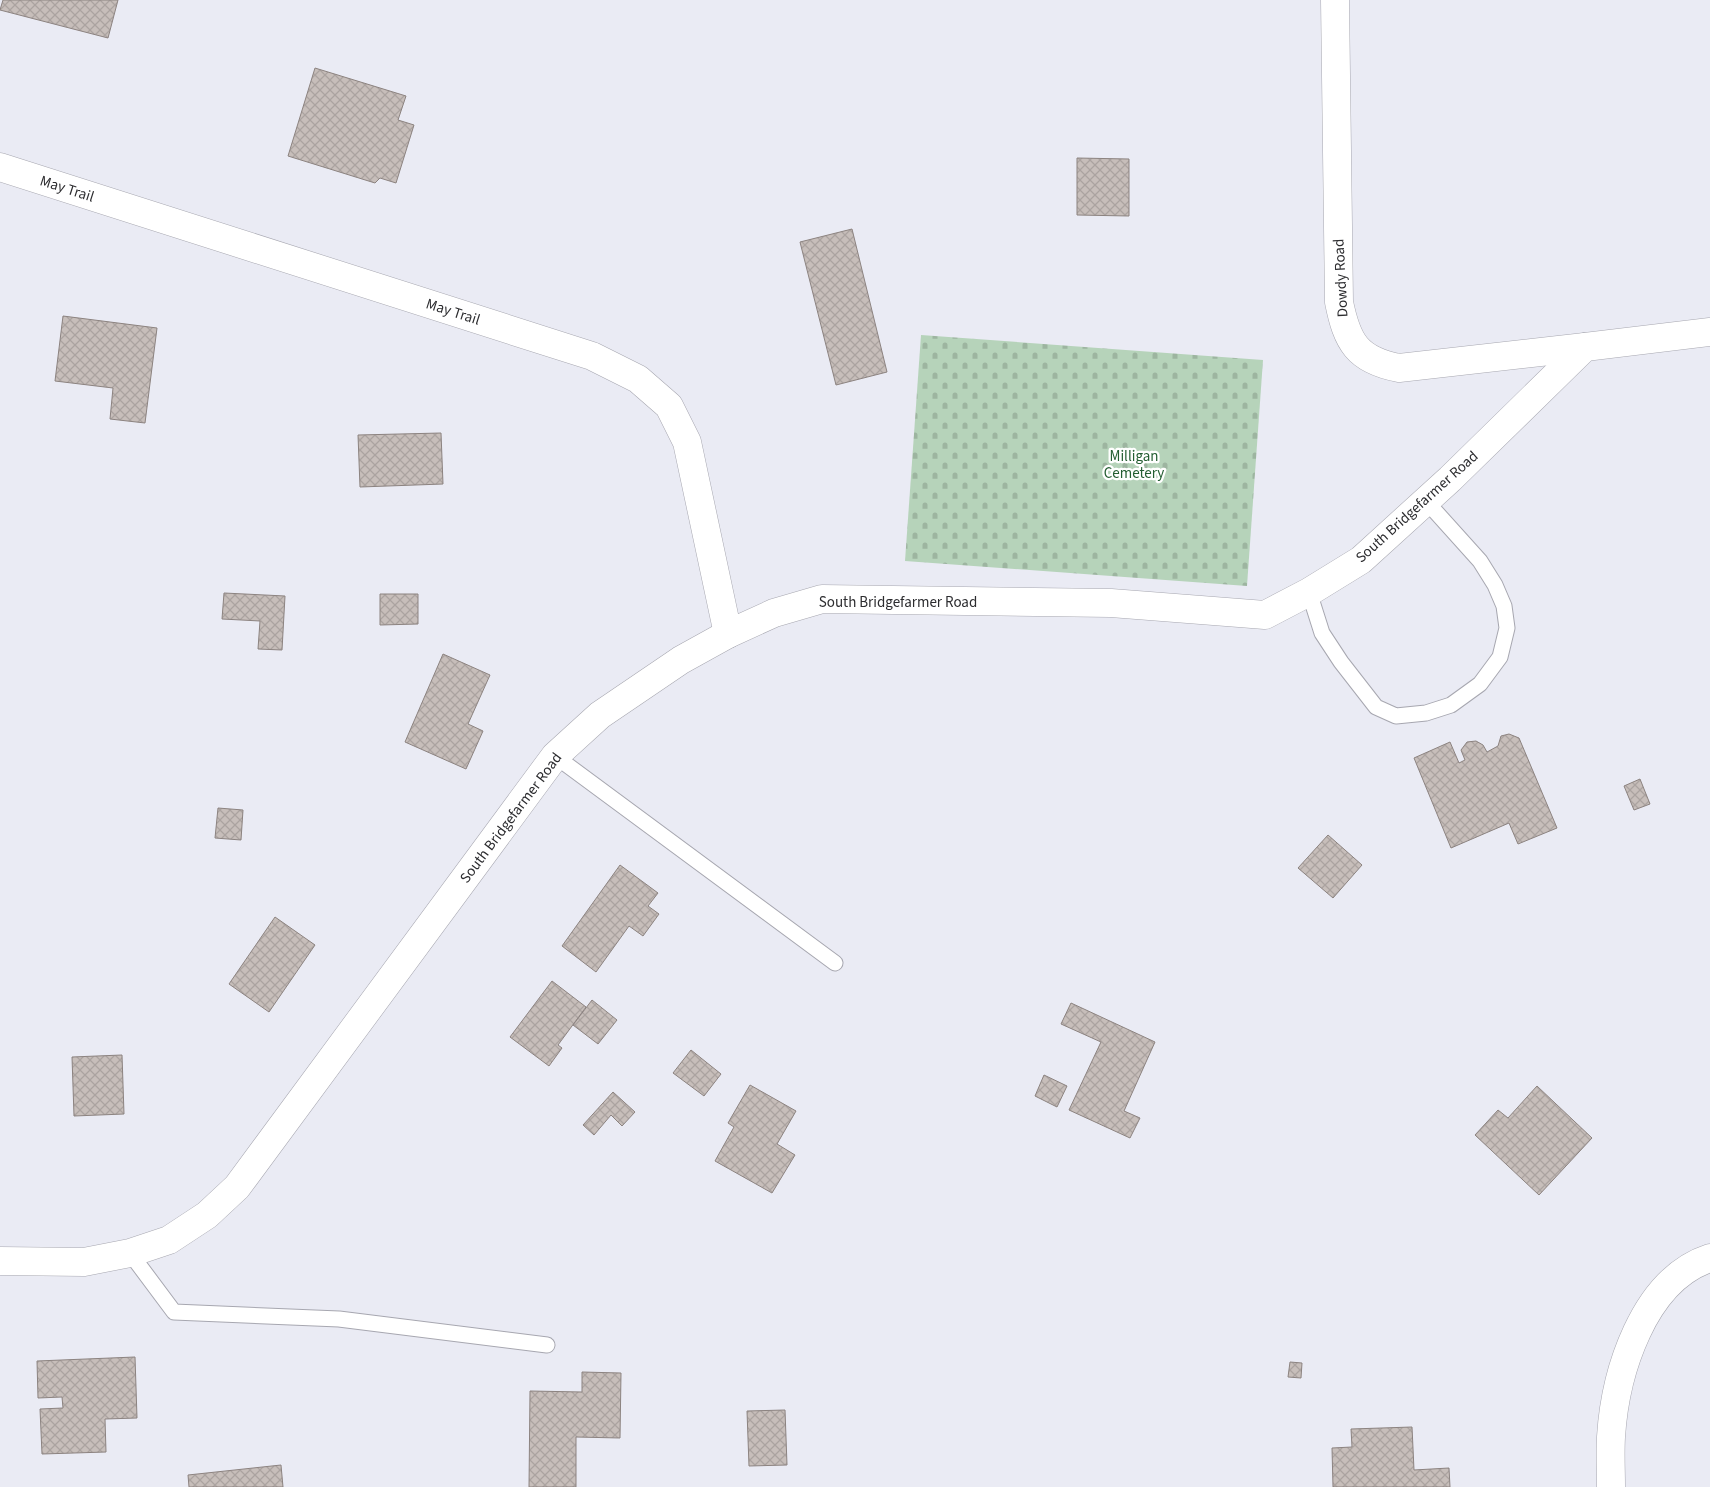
<svg xmlns="http://www.w3.org/2000/svg" width="1710" height="1487" font-family="'Source Sans 3',sans-serif">
	<style>
		.cemetery { fill: url(#cemetery-stones) }
		.building { fill: url(#building-cross-hatch); stroke: #8c8380 }
		.lines { fill: none; stroke-linecap: round; stroke-linejoin: round }
		.service-casing { stroke: #a7a7b0; stroke-width: 17 }
		.minor-casing { stroke: #a7a7b0; stroke-width: 29 }
		.service { stroke: #fff; stroke-width: 15 }
		.minor { stroke: #fff; stroke-width: 28 }
		.labels { text-anchor: middle; dominant-baseline: central; stroke-width: 4.5; stroke-linejoin: round; paint-order: stroke }
		.street-label { font-size: 15px; fill: #2c2c2f; stroke: #fff }
		.park-label { font-size: 15px; fill: #235d31; stroke: #fff }
	</style>
	<defs>
		<pattern id="cemetery-stones" width="16" height="16" patternUnits="userSpaceOnUse" patternTransform="scale(1.25)"><rect width="16" height="16" fill="#b6d3ba"/><path d="M2 7V4a2 2 0 0 1 4 0v3zM10 15v-3a2 2 0 0 1 4 0v3z" fill="#9db5a0"/></pattern>
		<pattern id="building-cross-hatch" width="8" height="8" patternUnits="userSpaceOnUse" patternTransform="scale(1.25)"><rect width="8" height="8" fill="#c7beba"/><path d="M0 0l8 8M0 8l8-8" fill="none" stroke="#aba3a0"/></pattern>
	</defs>
	<rect width="100%" height="100%" fill="#eaebf4"/>
	<polygon class="cemetery" points="921,335 1263,360 1247,586 905,561"/>
	<g class="building">
		<polygon points="3,0 118,0 108,38 0,10"/>
		<polygon points="315,68 406,96 398,120 414,125 396,183 380,178 375,183 288,156"/>
		<polygon points="1077,158 1129,159 1129,216 1077,215"/>
		<polygon points="852,229 887,372 836,385 800,242"/>
		<polygon points="63,316 157,328 145,423 110,419 113,388 55,381"/>
		<polygon points="441,433 443,484 360,487 358,435"/>
		<polygon points="224,593 285,596 282,650 258,649 260,621 222,619"/>
		<polygon points="380,594 418,594 418,624 380,625"/>
		<polygon points="443,654 490,675 468,724 483,731 466,769 405,742"/>
		<polygon points="1509,734 1519,738 1557,828 1518,844 1509,823 1451,848 1414,758 1450,742 1459,763 1465,760 1461,750 1467,742 1476,741 1483,745 1487,752 1498,746 1501,736"/>
		<polygon points="1640,779 1650,804 1634,810 1624,786"/>
		<polygon points="218,808 243,810 241,840 215,838"/>
		<polygon points="1328,835 1362,865 1333,898 1298,868"/>
		<polygon points="620,865 658,893 648,906 659,914 643,936 629,926 596,972 562,946"/>
		<polygon points="275,917 315,945 269,1012 229,984"/>
		<polygon points="552,981 586,1007 558,1045 562,1048 549,1066 510,1037"/>
		<polygon points="592,1000 617,1020 598,1044 573,1025"/>
		<polygon points="1071,1003 1155,1042 1124,1111 1140,1118 1130,1138 1069,1110 1101,1042 1061,1024"/>
		<polygon points="691,1050 721,1074 704,1096 673,1073"/>
		<polygon points="122,1055 124,1114 74,1116 72,1057"/>
		<polygon points="1044,1075 1067,1086 1057,1107 1035,1096"/>
		<polygon points="750,1085 796,1111 777,1144 795,1155 772,1193 715,1161 734,1127 728,1123"/>
		<polygon points="1537,1086 1592,1138 1539,1195 1475,1135 1498,1110 1508,1118"/>
		<polygon points="613,1092 635,1112 622,1126 611,1115 594,1135 583,1125"/>
		<polygon points="135,1357 137,1418 105,1419 106,1452 42,1454 40,1409 63,1408 62,1397 38,1398 37,1361"/>
		<polygon points="1290,1362 1302,1363 1301,1378 1288,1377"/>
		<polygon points="582,1372 621,1373 620,1438 576,1437 576,1487 529,1487 530,1391 582,1392"/>
		<polygon points="785,1410 787,1465 749,1466 747,1411"/>
		<polygon points="1412,1427 1414,1470 1449,1468 1450,1487 1333,1487 1332,1448 1352,1447 1351,1429"/>
		<polygon points="281,1465 283,1487 189,1487 188,1475"/>
	</g>
	<g class="lines">
		<defs>
			<g id="service">
				<polyline points="1309,592 1322,633 1341,662 1376,707 1396,716 1426,713 1451,705 1480,684 1500,657 1507,628 1504,606 1495,585 1480,561 1426,501"/>
				<polyline points="555,756 835,963"/>
				<polyline points="130,1253 174,1312 339,1319 547,1345"/>
			</g>
			<g id="minor">
				<path d="M1335,0L1339,302C1347,342 1357,360 1399,368L1585,347"/>
				<polyline points="0,167 592,356 638,379 669,406 687,442 728,634"/>
				<polyline points="0,1261 84,1262 130,1253 169,1240 207,1215 237,1187 555,756 600,715 681,660 728,634 774,613 822,599 1111,603 1265,615 1309,592 1361,560 1450,479 1585,347 1710,332"/>
				<path d="M1611,1487C1611,1470 1610,1454 1611,1437C1615,1373 1643,1280 1710,1258"/>
			</g>
		</defs>
		<use href="#service" class="service-casing"/>
		<use href="#minor" class="minor-casing"/>
		<use href="#service" class="service"/>
		<use href="#minor" class="minor"/>
	</g>
	<g class="labels">
		<g class="street-label">
			<text transform="translate(67 189) rotate(18)">May Trail</text>
			<text transform="translate(1341 278) rotate(-93)">Dowdy Road</text>
			<text transform="translate(453 312) rotate(18)">May Trail</text>
			<text transform="translate(1417 507) rotate(-42)">South Bridgefarmer Road</text>
			<text x="898" y="602">South Bridgefarmer Road</text>
			<text transform="translate(511 818) rotate(-53)">South Bridgefarmer Road</text>
		</g>
		<g class="park-label">
			<text x="1134" y="456">Milligan<tspan x="1134" dy="17">Cemetery</tspan></text>
		</g>
	</g>
</svg>
